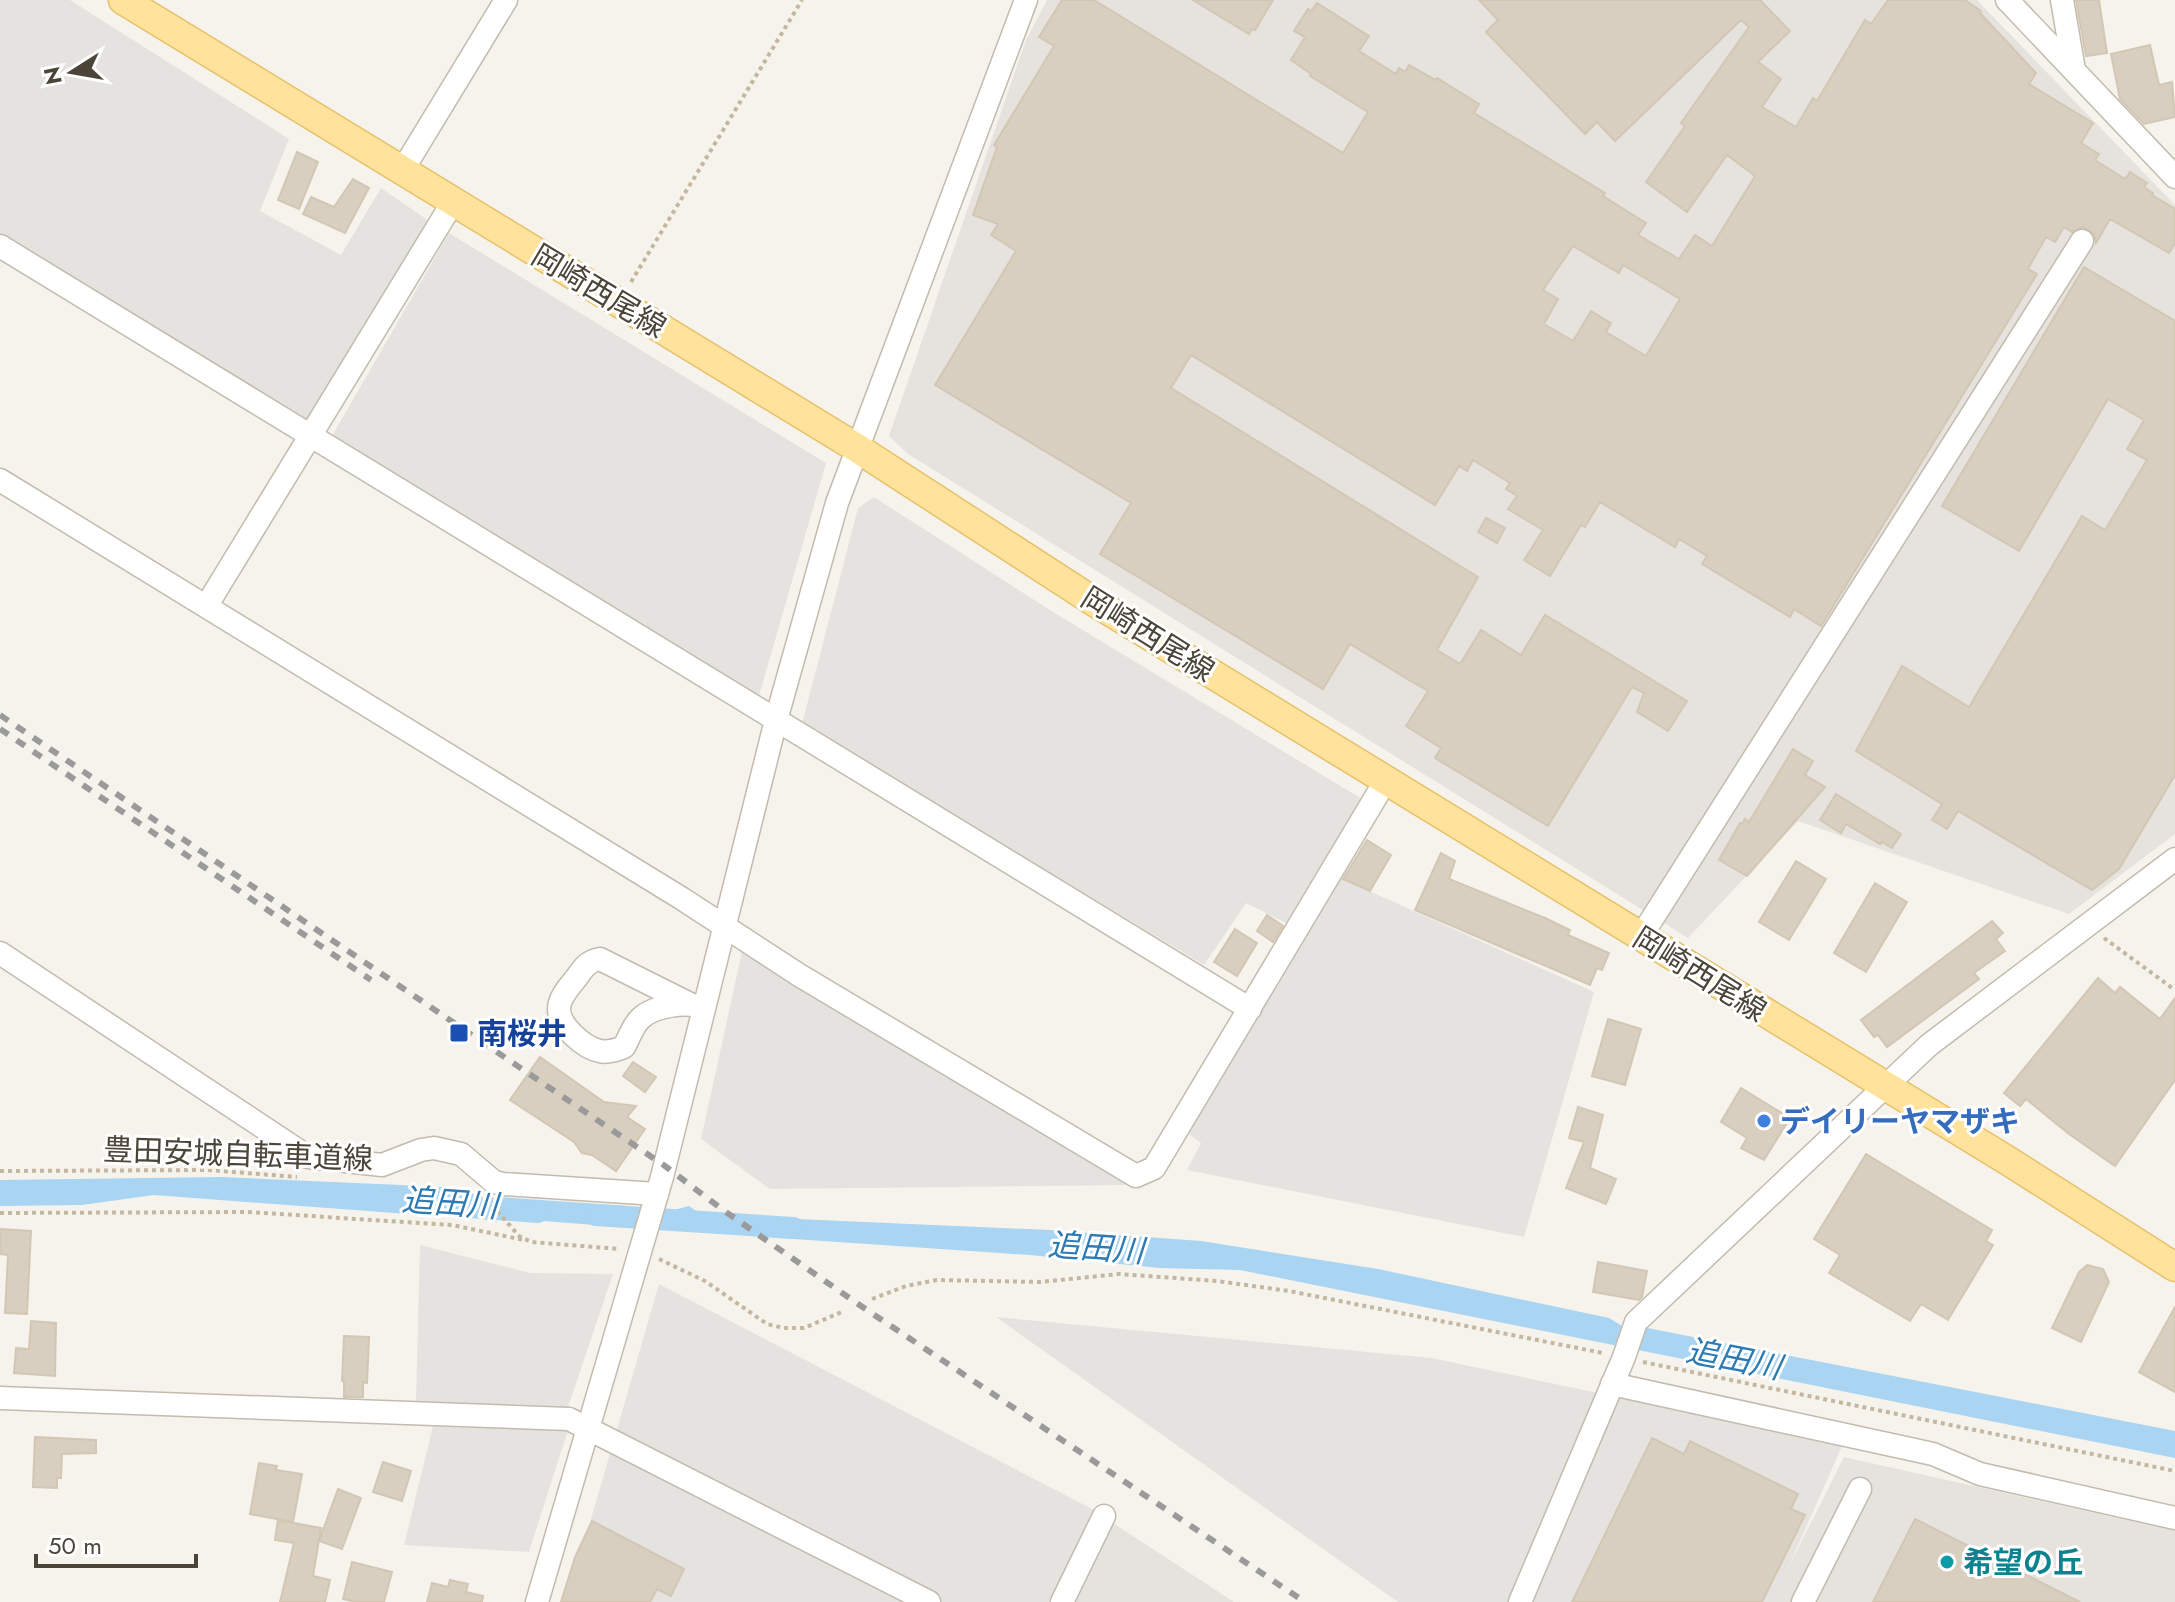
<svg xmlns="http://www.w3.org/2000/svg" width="2175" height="1602" font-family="Jost,'Noto Sans JP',sans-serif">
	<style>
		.industrial { fill: #e6e2dd }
		.parking { fill: #e5e3e0 }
		.water { fill: #a9d4f2 }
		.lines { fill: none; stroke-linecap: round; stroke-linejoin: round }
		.canal { stroke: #a9d4f2; stroke-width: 22 }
		.building { fill: #d8cfc1; stroke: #d3c7b4; stroke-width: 2; fill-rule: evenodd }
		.minor-casing { stroke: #c2bbae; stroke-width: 25 }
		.major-casing { stroke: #e6c16a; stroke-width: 31 }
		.path { stroke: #c4b79f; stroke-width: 4; stroke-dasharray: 4 4; stroke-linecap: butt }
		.minor { stroke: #fff; stroke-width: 22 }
		.major { stroke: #ffe39c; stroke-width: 28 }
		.rail { stroke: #9a9a9a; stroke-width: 6; stroke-dasharray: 10 10; stroke-linecap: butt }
		.transit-dot { fill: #1a4fb4; stroke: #fff; stroke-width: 3 }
		.shop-dot { fill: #3f7fe0; stroke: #fff; stroke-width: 3 }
		.culture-dot { fill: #0f9aa8; stroke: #fff; stroke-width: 3 }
		.labels { text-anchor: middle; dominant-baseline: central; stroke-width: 6; stroke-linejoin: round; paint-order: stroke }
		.street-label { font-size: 30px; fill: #4b4439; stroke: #fff }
		.transit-label { font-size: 30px; font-weight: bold; fill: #164399; stroke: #fff; text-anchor: start }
		.shop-label { font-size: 30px; font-weight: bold; fill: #366cbe; stroke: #fff; text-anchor: start }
		.culture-label { font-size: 30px; font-weight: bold; fill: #0d838f; stroke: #fff; text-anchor: start }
		.water-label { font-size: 32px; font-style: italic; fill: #2e7ab2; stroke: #fff }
	</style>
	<rect width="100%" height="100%" fill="#f6f3ec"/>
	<g class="industrial">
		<polygon points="1047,0 1977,0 2175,205 2175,834 2069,914 1798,821 1688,938 908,454 889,436 1026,40"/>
		<polygon points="1844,1457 2175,1531 2175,1602 1771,1602"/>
		<polygon points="1113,1523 1234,1602 1074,1602"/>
	</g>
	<g class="parking">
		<polygon points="0,0 70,0 289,139 260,211 341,255 381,188 432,223 307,419 0,237"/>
		<polygon points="449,233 826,463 759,696 332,436"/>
		<polygon points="874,497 1053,612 1362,799 1286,923 1246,903 1204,965 802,724 858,508"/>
		<polygon points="1338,877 1594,992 1524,1237 1187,1170 1201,1143 1185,1131"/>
		<polygon points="742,952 1131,1185 770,1189 701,1139"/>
		<polygon points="420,1245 530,1273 613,1274 568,1407 416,1403"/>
		<polygon points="659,1284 1094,1510 1049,1602 567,1602"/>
		<polygon points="996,1317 1431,1358 1843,1444 1773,1602 1398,1602"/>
		<polygon points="433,1426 568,1430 529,1552 404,1545"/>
	</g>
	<g class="water">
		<polygon points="222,1177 468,1188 497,1222 461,1215 408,1214 154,1195 82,1205 0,1206 0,1180"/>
		<polygon points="499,1198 499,1197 628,1206 621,1227 518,1219"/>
		<polygon points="689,1206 720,1228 673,1227 674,1210"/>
		<polygon points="749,1217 1049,1230 1201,1241 1378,1269 1609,1318 1627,1329 1618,1346 1240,1270 1160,1268 1030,1255 779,1238"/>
		<polygon points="1642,1327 2175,1431 2175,1458 1633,1349"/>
	</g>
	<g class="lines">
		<g class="canal">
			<polyline points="456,1206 538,1212"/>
			<polyline points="596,1215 793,1228"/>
		</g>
	</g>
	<g class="building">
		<path d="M1062,0H1094L1343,153L1368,112L1310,76L1311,74L1291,60L1305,37L1294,31L1308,9L1311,11L1317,3L1369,36L1359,51L1396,74L1399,68L1405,72L1409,65L1436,80L1437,78L1479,104L1474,113L1605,193L1603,196L1646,223L1638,235L1679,259L1695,235L1712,246L1755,176L1727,155L1687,212L1646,182L1685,126L1681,123L1749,27L1741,20L1615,141L1597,122L1585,134L1514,61L1486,32L1498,20L1479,0H1760L1790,31L1758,62L1781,79L1762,107L1796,127L1813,98L1817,101L1865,20L1871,24L1888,0H1965L1981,11L1980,13L2036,73L2029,84L2093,123L2081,143L2099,154L2095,160L2125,179L2130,172L2147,183L2144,187L2153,193L2152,195L2175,209V243L2169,253L2110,219L2096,243L2094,234L2083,227L2072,232L2064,227L2055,242L2046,237L2028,269L2037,274L1821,626L1794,609L1790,617L1702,564L1707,556L1679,539L1675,547L1600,502L1585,527L1581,525L1550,576L1524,560L1543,530L1508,509L1517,496L1506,489L1510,483L1473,460L1467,471L1459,466L1435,505L1191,355L1171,388L1478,577L1437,650L1460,664L1481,630L1521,655L1545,615L1687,701L1668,731L1637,712L1644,693L1632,687L1548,826L1435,758L1441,748L1406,726L1428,691L1409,680L1350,644L1323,689L1100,554L1131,503L935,385L1016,251L991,235L998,224L973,215L997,147L994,145L1054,46L1039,37ZM1573,246L1619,273L1623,265L1680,299L1646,356L1606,332L1611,323L1591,311L1573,341L1544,324L1558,299L1543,290Z"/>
		<polygon points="1193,0 1273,0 1255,30 1252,29 1249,34"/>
		<polygon points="2076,0 2099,0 2107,53 2086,56"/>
		<polygon points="2150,45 2159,85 2172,82 2175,117 2144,124 2120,99 2111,54"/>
		<polygon points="297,152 318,162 299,209 278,200"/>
		<polygon points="353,179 369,188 345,233 303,214 311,197 334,207"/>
		<polygon points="2084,267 2175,321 2175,775 2119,869 2092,890 1958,811 1947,829 1932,820 1942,804 1856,751 1902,666 1969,707 2082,516 2105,530 2147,460 2127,449 2144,420 2108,399 2019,551 1942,506"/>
		<polygon points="1486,518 1505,528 1497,543 1478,532"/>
		<polygon points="1793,749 1813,761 1805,775 1825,787 1747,876 1719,860 1740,823 1742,824 1745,819 1749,822"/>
		<polygon points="1836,794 1901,834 1892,848 1882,842 1880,844 1846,824 1841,833 1820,820"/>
		<polygon points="1367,840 1391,855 1370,891 1343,879"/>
		<polygon points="1441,853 1455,861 1449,879 1545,918 1570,930 1568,935 1609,953 1602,970 1597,968 1590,985 1415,910"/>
		<polygon points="1796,861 1826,879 1789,940 1759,922"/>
		<polygon points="1875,883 1907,902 1866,972 1834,953"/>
		<polygon points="1267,915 1283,926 1273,942 1257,931"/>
		<polygon points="1992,921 2003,933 1996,939 2005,951 1974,973 1979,979 1887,1047 1878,1035 1874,1037 1861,1020"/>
		<polygon points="1235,929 1257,943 1237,976 1214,962"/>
		<polygon points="2098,978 2115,993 2120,987 2160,1019 2175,998 2175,1080 2115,1166 2069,1134 2026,1099 2020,1106 2004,1093"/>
		<polygon points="1608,1019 1641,1029 1625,1085 1592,1076"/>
		<polygon points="540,1057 604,1102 636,1106 627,1117 645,1129 616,1171 592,1155 582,1153 574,1142 510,1100"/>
		<polygon points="633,1062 656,1077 645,1092 623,1076"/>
		<polygon points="1741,1088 1790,1118 1764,1160 1741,1148 1747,1138 1721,1122"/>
		<polygon points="1578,1107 1603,1115 1590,1168 1616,1179 1606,1204 1566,1188 1584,1142 1569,1138"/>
		<polygon points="1866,1154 1992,1230 1986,1241 1993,1245 1948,1320 1921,1304 1910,1321 1829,1273 1840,1255 1814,1239"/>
		<polygon points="0,1229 31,1231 27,1314 5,1313 8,1255 0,1254"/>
		<polygon points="1598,1262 1647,1271 1642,1297 1639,1300 1593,1292"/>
		<polygon points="2087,1265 2103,1269 2109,1282 2081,1342 2052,1328 2079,1272"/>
		<polygon points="2175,1307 2175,1392 2139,1372"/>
		<polygon points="31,1321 56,1323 55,1376 14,1373 16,1348 29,1349"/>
		<polygon points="344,1336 369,1337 367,1383 363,1382 363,1397 344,1397 344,1381 342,1381"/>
		<polygon points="35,1437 96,1440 96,1453 62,1454 61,1478 57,1478 57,1488 33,1487"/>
		<polygon points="1652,1438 1684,1454 1690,1441 1798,1494 1791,1509 1805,1515 1762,1602 1572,1602"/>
		<polygon points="383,1462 411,1471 402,1501 373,1492"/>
		<polygon points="259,1463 277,1466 276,1470 302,1474 293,1522 250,1514"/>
		<polygon points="338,1489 361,1498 342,1549 319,1541"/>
		<polygon points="1915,1519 2048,1586 2080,1602 1873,1602"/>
		<polygon points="278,1520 321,1528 313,1576 330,1580 325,1602 280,1602 294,1543 275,1540"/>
		<polygon points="592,1521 684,1569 671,1596 657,1589 650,1602 561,1602 575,1557"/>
		<polygon points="352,1562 392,1572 384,1602 356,1602 343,1599"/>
		<polygon points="450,1580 468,1584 466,1592 483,1596 482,1602 427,1602 432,1583 448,1587"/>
	</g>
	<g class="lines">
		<defs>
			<g id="minor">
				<polyline points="2007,0 2175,177"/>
				<polyline points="2062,0 2074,70"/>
				<polyline points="402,171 506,0"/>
				<polyline points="0,246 1250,1009"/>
				<polyline points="0,480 681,898 799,975 1136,1176 1154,1168 1386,780"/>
				<polyline points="207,605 453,202"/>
				<polyline points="1640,938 2082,241"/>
				<polyline points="0,953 308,1157 382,1165 421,1150 434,1148 461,1154 494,1182 503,1184 657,1194"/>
				<path d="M688,1003L600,959C588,961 584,967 577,977C570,986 559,997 559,1009C559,1026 584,1048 600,1051C608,1053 616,1050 624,1047C629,1038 633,1025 641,1018C655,1005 686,1002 704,1007"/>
				<polyline points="1612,1384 1933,1454 1980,1474 2175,1518"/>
				<polyline points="0,1398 569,1419 929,1602"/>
				<polyline points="537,1602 662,1177 776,720 837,503 1026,0"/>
				<polyline points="1062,1602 1104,1516"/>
				<polyline points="1520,1602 1624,1357 1636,1322 1929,1045 2175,859"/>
				<polyline points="1803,1602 1860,1489"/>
			</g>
			<polyline id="major" points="123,0 857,448 1093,601 2010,1162 2175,1267"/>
		</defs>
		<use href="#minor" class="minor-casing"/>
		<use href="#major" class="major-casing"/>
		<g class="path">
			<polyline points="631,282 802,0"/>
			<polyline points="2104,938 2175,990"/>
			<polyline points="0,1171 208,1170 297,1177"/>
			<polyline points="492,1205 519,1236 531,1242 620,1249"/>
			<polyline points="0,1213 247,1212 452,1225 524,1240"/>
			<polyline points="659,1259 705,1281 767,1324 784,1328 804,1328 844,1311"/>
			<polyline points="872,1299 906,1286 937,1280 1040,1282 1119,1274 1217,1281 1289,1291 1603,1353"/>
			<polyline points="1643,1362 2175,1471"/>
		</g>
		<use href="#minor" class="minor"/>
		<use href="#major" class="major"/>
		<g class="rail">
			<polyline points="0,715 665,1166 723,1210 858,1304 1305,1602"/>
			<polyline points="0,729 371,980"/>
		</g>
	</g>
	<rect class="transit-dot" x="449" y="1023" width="20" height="20" rx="4"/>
	<circle class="shop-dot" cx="1764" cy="1121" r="8"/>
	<circle class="culture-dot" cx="1947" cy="1562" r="8"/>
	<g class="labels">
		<g class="street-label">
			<text transform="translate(599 291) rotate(31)">岡崎西尾線</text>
			<text transform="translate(1148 634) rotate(32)">岡崎西尾線</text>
			<text transform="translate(1700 974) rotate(32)">岡崎西尾線</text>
			<text transform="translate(238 1154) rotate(2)">豊田安城自転車道線</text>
		</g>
		<g class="transit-label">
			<text x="477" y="1033">南桜井</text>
		</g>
		<g class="shop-label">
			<text x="1780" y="1121">デイリーヤマザキ</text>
		</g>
		<g class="culture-label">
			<text x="1963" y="1562">希望の丘</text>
		</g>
		<g class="water-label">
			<text transform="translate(450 1203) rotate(4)">追田川</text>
			<text transform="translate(1096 1248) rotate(4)">追田川</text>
			<text transform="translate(1734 1359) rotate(11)">追田川</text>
		</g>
	</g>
	<g transform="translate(72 72) rotate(259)" stroke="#ffffff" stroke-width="6" paint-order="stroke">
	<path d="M0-6L14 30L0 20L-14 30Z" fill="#4b4439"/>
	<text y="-12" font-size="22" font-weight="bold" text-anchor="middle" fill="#4b4439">N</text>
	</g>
	<path d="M36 1554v12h160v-12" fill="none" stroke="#4b4439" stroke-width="4"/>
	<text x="48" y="1554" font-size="24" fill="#4b4439" stroke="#ffffff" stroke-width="6" paint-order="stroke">50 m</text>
</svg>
